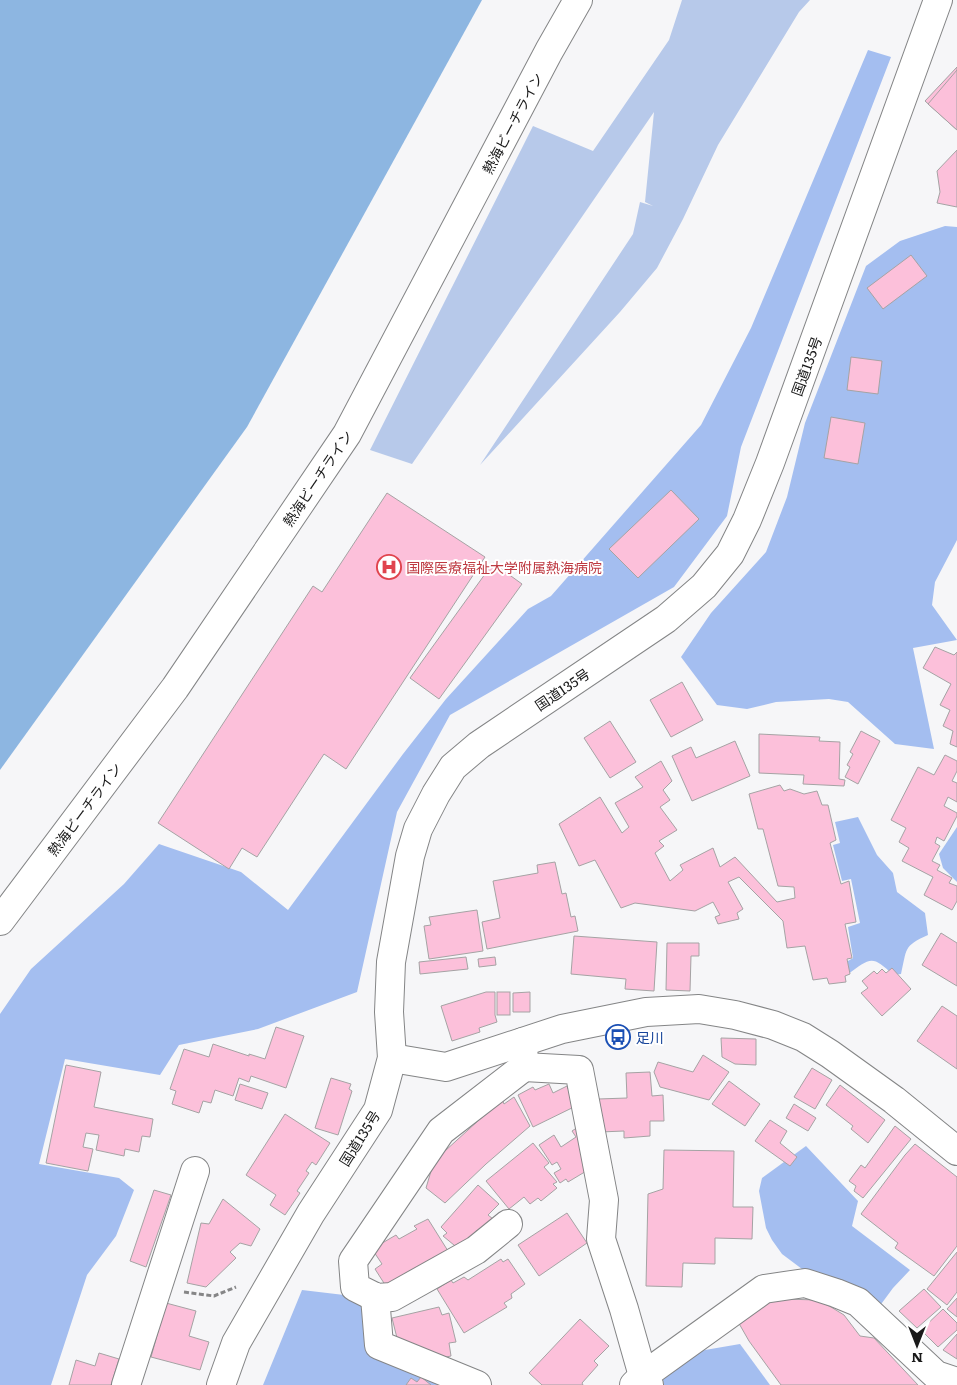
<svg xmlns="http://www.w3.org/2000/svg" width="957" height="1385" font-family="Literata,'Noto Sans JP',serif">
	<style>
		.green { fill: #b7c9ea }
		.forest { fill: #a4bef0 }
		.water { fill: #8db6e1 }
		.building { fill: #fcc0da; stroke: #a5a3a4 }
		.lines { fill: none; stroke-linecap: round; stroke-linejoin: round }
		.minor-casing { stroke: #848586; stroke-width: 30 }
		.highway-casing { stroke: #848586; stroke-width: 30 }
		.path { stroke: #868687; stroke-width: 3; stroke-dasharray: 5 2.5; stroke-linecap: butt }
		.minor { stroke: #fff; stroke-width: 28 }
		.highway { stroke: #fff; stroke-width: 28 }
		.labels { text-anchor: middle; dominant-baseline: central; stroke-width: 4; stroke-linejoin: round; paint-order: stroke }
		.street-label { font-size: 14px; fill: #1a1a1a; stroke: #fff }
		.health-label { font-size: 14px; fill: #be3a42; stroke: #fff; text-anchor: start }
		.transit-label { font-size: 14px; fill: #164399; stroke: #fff; text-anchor: start }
	</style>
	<rect width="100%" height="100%" fill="#f6f6f8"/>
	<polygon class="green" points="682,0 810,0 799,12 718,145 683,219 657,268 620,312 480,465 633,234 640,202 653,206 645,202 654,112 412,464 370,450 533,126 593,151 669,40"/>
	<g class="forest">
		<polygon points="868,50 891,57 741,447 727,516 674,587 450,715 397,812 357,992 258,1029 179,1045 160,1075 65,1059 39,1164 119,1178 134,1190 116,1236 87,1275 51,1385 0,1385 0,1014 31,969 124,884 159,844 241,872 288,910 403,754 446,699 528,609 551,596 701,425 751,328"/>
		<polygon points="945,226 957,227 957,540 935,582 932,605 957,640 913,648 934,749 895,744 848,702 829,699 776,702 747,709 717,705 681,657 711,613 766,552 787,497 805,423 866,266 900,241"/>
		<path d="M858,817L877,855L893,873L897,892L925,913L928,935C903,946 907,949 901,974L893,975C872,954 870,958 847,975L848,961L853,958L848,927L860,923L851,879L842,881L833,845L840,843L835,822Z"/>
		<polygon points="957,827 957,882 943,868 939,854"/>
		<polygon points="806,1146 858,1201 852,1226 910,1270 893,1288 879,1307 822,1284 782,1254 772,1240 766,1228 759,1191 762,1178"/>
		<polygon points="302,1290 361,1297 372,1352 450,1385 263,1385"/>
		<polygon points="740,1344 770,1385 664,1385 663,1380 679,1359 705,1350"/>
	</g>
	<polygon class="water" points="0,0 482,0 247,427 0,770"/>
	<g class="building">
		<polygon points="957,67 957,130 925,101"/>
		<polygon points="957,70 957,130 928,104"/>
		<polygon points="957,150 957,207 937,203 940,192 937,171"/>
		<polygon points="911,255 927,276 883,309 867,288"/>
		<polygon points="851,357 882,361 878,394 847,390"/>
		<polygon points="831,417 865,423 858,464 824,458"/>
		<polygon points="671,490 699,519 638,578 609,549"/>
		<polygon points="387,493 485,557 346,769 324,754 257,857 242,848 229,869 158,823 313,586 322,592"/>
		<polygon points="493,563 522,584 439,699 410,678"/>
		<polygon points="935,647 954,655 957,652 957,747 950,744 953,731 943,726 950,710 940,705 951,684 923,668"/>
		<polygon points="682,682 703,720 671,737 650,700"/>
		<polygon points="610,721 636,762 610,778 584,738"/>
		<polygon points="861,731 880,741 858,784 845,777 850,767 847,765 853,754 850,752"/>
		<polygon points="759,734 820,737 819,741 840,742 839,779 845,780 844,786 803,784 804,775 759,773"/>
		<polygon points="735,741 750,776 692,801 672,756 691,747 696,758"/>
		<polygon points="945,755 957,761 957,771 952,781 957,783 957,802 948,797 944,806 957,813 957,816 944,841 937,837 935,843 940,846 932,861 940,865 937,870 952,878 949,883 957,886 957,901 952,910 924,895 933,877 902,861 909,848 899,842 906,828 891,820 918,767 934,775"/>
		<polygon points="661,761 672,781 663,790 670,800 660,807 677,830 659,841 664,846 655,853 670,881 683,870 680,865 713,848 720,867 735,857 777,902 795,898 794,887 778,886 763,829 758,829 749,794 780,785 784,791 790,789 804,794 817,791 822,805 828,805 836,840 830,843 841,884 849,881 856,922 845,924 852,958 847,959 850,974 845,976 846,982 829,984 827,978 813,980 805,946 787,948 783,921 739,877 728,882 743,909 737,913 739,919 718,924 715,917 720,915 713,902 695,911 635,903 621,908 595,860 579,866 559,824 600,797 622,833 629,827 615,803 643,787 635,777"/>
		<polygon points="555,862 562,894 566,893 571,917 575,916 578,931 487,949 482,922 500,918 493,881 538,873 537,865"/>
		<polygon points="477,910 483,951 429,959 424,926 431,925 429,917"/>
		<polygon points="941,933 957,943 957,986 922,965"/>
		<polygon points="574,936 657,942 654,991 625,989 626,979 571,974"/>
		<polygon points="667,943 699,943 699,956 691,956 690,991 666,990"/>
		<polygon points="466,957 468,969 420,974 419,962"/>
		<polygon points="495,957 496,965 479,967 478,959"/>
		<polygon points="892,968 911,989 882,1016 861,993 868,988 862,981 874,971 877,974 882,969 886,973"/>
		<polygon points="486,992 495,992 495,1015 497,1022 479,1028 480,1032 452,1041 441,1006"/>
		<rect x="497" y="992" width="13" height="23"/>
		<polygon points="530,992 530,1012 513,1012 513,993"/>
		<polygon points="942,1006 957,1016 957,1069 917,1041"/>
		<polygon points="276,1027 304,1036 286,1088 251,1076 249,1082 239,1078 233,1096 215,1090 211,1103 203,1101 199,1113 172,1104 176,1091 170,1089 184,1049 209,1057 213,1044 249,1056 249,1054 265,1059"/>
		<polygon points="721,1038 756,1039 756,1065 735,1064 722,1057"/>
		<polygon points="703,1055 729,1072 709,1100 660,1087 654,1072 658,1062 693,1072"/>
		<polygon points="66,1065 101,1072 94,1107 153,1119 150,1137 142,1136 139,1152 125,1149 124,1156 96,1150 99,1135 86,1133 83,1147 93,1149 88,1171 46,1163"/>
		<polygon points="812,1068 832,1080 815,1109 794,1097"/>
		<polygon points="650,1072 652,1096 663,1095 664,1121 650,1121 650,1136 624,1138 624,1131 600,1132 598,1099 627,1098 626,1073"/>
		<polygon points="331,1078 351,1084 349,1089 352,1091 338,1135 315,1128"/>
		<polygon points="729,1081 760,1104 745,1126 712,1104"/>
		<polygon points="240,1084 268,1093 262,1109 235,1100"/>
		<polygon points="549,1084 553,1093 567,1086 568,1089 572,1087 580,1104 533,1127 518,1095 533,1087 535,1090"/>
		<polygon points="840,1085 885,1120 868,1143 851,1129 853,1126 826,1105"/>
		<polygon points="514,1097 530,1126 486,1164 445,1203 426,1188 434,1161 502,1099 504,1104"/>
		<polygon points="794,1104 816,1118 808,1131 786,1118"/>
		<polygon points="285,1114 330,1143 316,1165 312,1162 306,1171 309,1173 297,1191 300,1193 285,1215 270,1205 276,1195 246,1175"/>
		<polygon points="770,1120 787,1131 780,1143 797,1157 790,1166 755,1141"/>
		<polygon points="581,1125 593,1167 568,1182 566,1179 560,1183 554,1173 561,1169 557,1162 552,1165 539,1145 554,1135 561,1147 576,1137 572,1131"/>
		<polygon points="895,1126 911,1139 863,1198 854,1191 856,1186 849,1181 861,1165 865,1168"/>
		<polygon points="533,1143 549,1163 544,1167 557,1182 553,1184 557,1188 541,1201 538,1198 530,1204 524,1197 509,1209 486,1181"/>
		<polygon points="915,1144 957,1177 957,1246 934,1276 895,1248 898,1243 861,1214 905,1155"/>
		<polygon points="664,1150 734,1151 733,1207 753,1207 752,1239 715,1238 715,1264 683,1263 682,1287 646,1286 648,1194 663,1189"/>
		<polygon points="478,1185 499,1204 488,1215 493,1219 481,1233 477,1230 460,1250 443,1236 447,1233 441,1227"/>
		<polygon points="154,1190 171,1195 146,1267 130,1261"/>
		<polygon points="223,1199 260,1229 251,1246 240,1243 230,1252 236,1258 206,1287 187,1283 201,1223 209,1224"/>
		<polygon points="567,1213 587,1243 539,1276 518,1245"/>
		<polygon points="428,1219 448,1251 389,1291 375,1269 382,1264 372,1249 396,1235 399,1239 417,1229 414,1226"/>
		<polygon points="957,1252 957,1292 947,1305 927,1289"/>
		<polygon points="501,1259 503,1262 508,1259 525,1284 511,1294 512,1298 504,1303 507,1307 464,1333 437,1289 451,1280 453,1283 464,1277 468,1280"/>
		<polygon points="924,1289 941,1307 917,1328 899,1311"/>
		<polygon points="957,1298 957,1317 947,1309"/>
		<polygon points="784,1299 817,1300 831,1307 844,1315 860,1336 874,1338 918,1385 781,1385 749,1341 737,1320 770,1302"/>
		<polygon points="166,1303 196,1311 189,1336 209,1342 200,1370 151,1357"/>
		<polygon points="439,1307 442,1315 449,1313 456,1342 449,1343 451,1356 437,1359 399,1346 392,1318"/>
		<polygon points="943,1309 957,1323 957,1330 938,1347 921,1330"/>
		<polygon points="580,1319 609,1346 594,1361 598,1365 582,1383 583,1385 542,1385 529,1373"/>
		<polygon points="957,1334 957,1359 943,1350"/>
		<polygon points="99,1353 119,1359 111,1385 69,1385 76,1360 95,1366"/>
		<polygon points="421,1377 431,1385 406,1385 411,1378 417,1382"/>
	</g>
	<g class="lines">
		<defs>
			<g id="minor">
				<polyline points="0,921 175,688 347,434 549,51 578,0"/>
				<polyline points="392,1058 446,1067 562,1029 646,1012 699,1009 735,1015 773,1025 803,1037 830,1054 894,1100 957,1151"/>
				<polyline points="524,1067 579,1070 604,1200 601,1239 624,1309 643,1376 649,1385"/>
				<polyline points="508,1224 476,1250 392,1297 377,1298 355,1287 353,1261 441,1131 524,1067 523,1042"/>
				<polyline points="375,1297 379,1345 477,1385"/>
				<polyline points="126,1385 195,1171"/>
				<polyline points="634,1385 643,1376 764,1289 805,1283 836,1293 858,1302 936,1375 957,1382"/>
			</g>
			<polyline id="highway" points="221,1385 236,1343 311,1213 378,1110 392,1058 389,1012 391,962 410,856 418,829 436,794 453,767 479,745 666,619 704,586 730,554 747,520 770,463 938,0"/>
		</defs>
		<use href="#minor" class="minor-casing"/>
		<use href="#highway" class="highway-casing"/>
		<polyline class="path" points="184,1292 214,1296 236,1287"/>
		<use href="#minor" class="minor"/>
		<use href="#highway" class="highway"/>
	</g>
	<defs>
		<symbol id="hospital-ring" viewBox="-11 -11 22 22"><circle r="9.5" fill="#fff" stroke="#e0444e" stroke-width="1.5"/><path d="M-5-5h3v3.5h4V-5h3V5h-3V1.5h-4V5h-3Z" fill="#e0444e"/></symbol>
		<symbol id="bus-ring" viewBox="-11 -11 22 22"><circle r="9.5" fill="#fff" stroke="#1a4fb4" stroke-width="1.5"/><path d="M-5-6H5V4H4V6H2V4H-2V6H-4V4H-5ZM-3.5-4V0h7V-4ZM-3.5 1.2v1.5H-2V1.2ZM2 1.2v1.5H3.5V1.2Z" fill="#1a4fb4"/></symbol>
	</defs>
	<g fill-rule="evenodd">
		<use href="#hospital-ring" x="375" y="553" width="28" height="28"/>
		<use href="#bus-ring" x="604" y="1023" width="28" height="28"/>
	</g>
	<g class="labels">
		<g class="street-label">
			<text transform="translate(512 123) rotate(-62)">熱海ビーチライン</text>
			<text transform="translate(806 366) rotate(-70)">国道135号</text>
			<text transform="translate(317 478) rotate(-56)">熱海ビーチライン</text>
			<text transform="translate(562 689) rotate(-34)">国道135号</text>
			<text transform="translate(84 809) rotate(-53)">熱海ビーチライン</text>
			<text transform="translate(359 1138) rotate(-58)">国道135号</text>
		</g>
		<g class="health-label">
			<text x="406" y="567">国際医療福祉大学附属熱海病院</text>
		</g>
		<g class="transit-label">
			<text x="636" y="1037">足川</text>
		</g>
	</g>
	<g transform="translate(917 1345) rotate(180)" stroke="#ffffff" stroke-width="4" paint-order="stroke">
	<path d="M0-4L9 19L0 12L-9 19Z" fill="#1a1a1a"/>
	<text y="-8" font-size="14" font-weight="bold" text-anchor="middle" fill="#1a1a1a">N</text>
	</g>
</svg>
